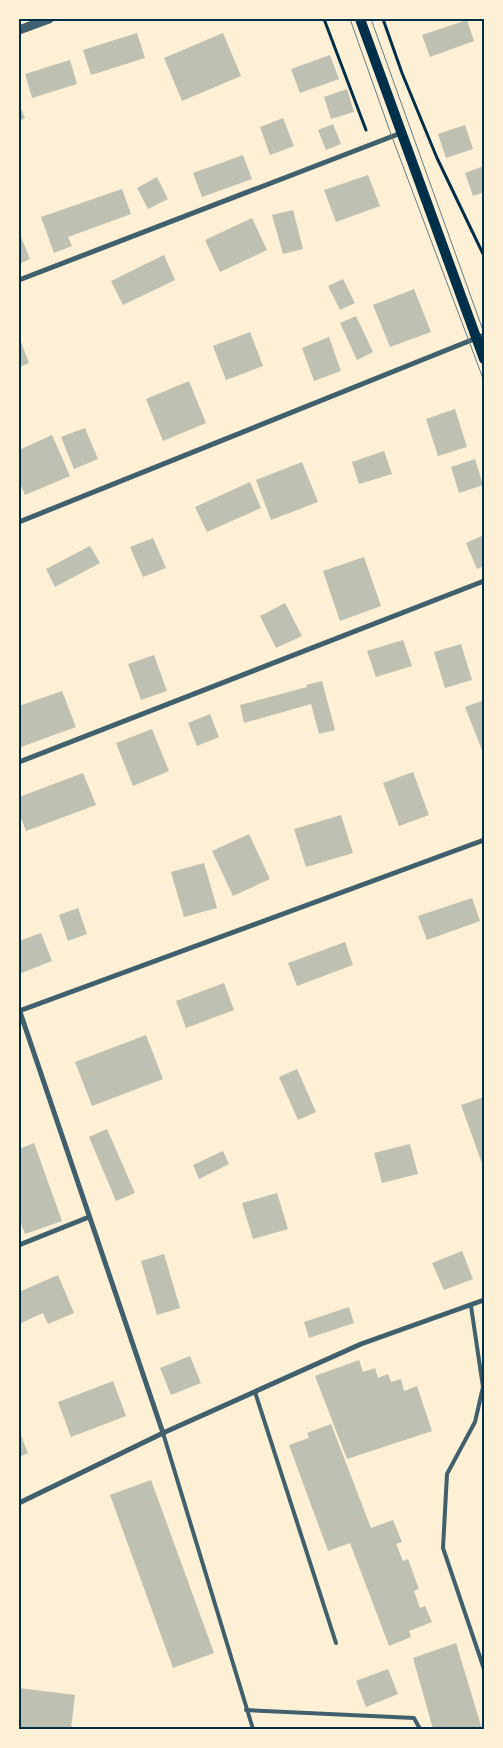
<svg xmlns="http://www.w3.org/2000/svg" width="503" height="1748" font-family="Helvetica,sans-serif">
	<style>
		.building { fill: #bec0b2 }
		.lines { fill: none; stroke-linecap: round; stroke-linejoin: round }
		.path { stroke: #003049; stroke-width: 3 }
		.service { stroke: #3f606c; stroke-width: 4 }
		.minor { stroke: #3f606c; stroke-width: 5 }
		.tertiary { stroke: #3f606c; stroke-width: 9 }
		.secondary { stroke: #003049; stroke-width: 10 }
		.tram { stroke: #657d81; stroke-width: 1 }
		.neatline { fill: none; stroke: #003049; stroke-width: 2 }
	</style>
	<rect width="100%" height="100%" fill="#fdf0d5"/>
	<g class="building">
		<polygon points="467,20 474,41 430,57 422,35"/>
		<polygon points="137,33 145,58 91,75 83,50"/>
		<polygon points="223,33 241,76 182,101 164,58"/>
		<polygon points="330,55 339,79 300,93 291,69"/>
		<polygon points="70,60 77,84 32,98 25,74"/>
		<polygon points="347,89 354,112 331,119 324,97"/>
		<polygon points="19,104 25,118 19,121"/>
		<polygon points="283,118 294,146 270,155 260,127"/>
		<polygon points="333,124 341,144 326,150 318,130"/>
		<polygon points="465,125 473,149 446,158 438,134"/>
		<polygon points="243,155 252,179 202,197 193,173"/>
		<polygon points="484,166 484,192 473,196 465,173"/>
		<polygon points="368,175 380,206 336,222 324,190"/>
		<polygon points="157,177 168,199 148,209 137,188"/>
		<polygon points="122,189 131,214 68,237 72,246 54,253 41,217"/>
		<polygon points="293,210 303,249 283,254 272,215"/>
		<polygon points="252,218 267,250 220,272 205,240"/>
		<polygon points="19,232 30,259 19,264"/>
		<polygon points="164,255 175,280 123,305 111,281"/>
		<polygon points="343,279 355,303 340,310 328,286"/>
		<polygon points="414,289 431,332 390,347 373,305"/>
		<polygon points="356,316 373,352 357,360 340,323"/>
		<polygon points="250,332 263,366 226,380 213,346"/>
		<polygon points="19,337 29,363 19,367"/>
		<polygon points="329,337 341,371 314,381 302,348"/>
		<polygon points="189,381 206,423 163,441 146,399"/>
		<polygon points="455,409 467,447 438,456 426,419"/>
		<polygon points="85,428 98,459 74,469 61,437"/>
		<polygon points="52,435 70,476 25,495 19,481 19,450"/>
		<polygon points="384,451 392,474 359,484 352,462"/>
		<polygon points="475,459 483,485 459,493 451,467"/>
		<polygon points="302,462 318,502 271,520 256,480"/>
		<polygon points="250,482 261,508 207,532 195,507"/>
		<polygon points="484,535 484,566 477,569 466,543"/>
		<polygon points="153,538 166,568 143,577 130,547"/>
		<polygon points="90,546 100,563 55,587 46,569"/>
		<polygon points="364,557 381,606 340,621 323,571"/>
		<polygon points="285,603 302,636 276,648 260,616"/>
		<polygon points="403,640 412,666 376,677 367,651"/>
		<polygon points="461,644 472,680 445,688 434,652"/>
		<polygon points="154,655 167,691 141,700 128,664"/>
		<polygon points="322,681 335,730 319,734 311,704 244,723 240,705 307,687 306,685"/>
		<polygon points="62,691 76,727 21,747 19,740 19,706"/>
		<polygon points="484,700 484,755 465,707"/>
		<polygon points="210,714 219,737 197,746 188,723"/>
		<polygon points="152,729 169,771 133,786 116,743"/>
		<polygon points="413,772 429,815 399,826 383,783"/>
		<polygon points="83,773 96,805 26,831 19,813 19,797"/>
		<polygon points="341,815 353,853 306,867 294,829"/>
		<polygon points="249,834 270,879 233,896 212,851"/>
		<polygon points="204,863 217,908 184,917 171,872"/>
		<polygon points="472,898 480,921 427,940 418,916"/>
		<polygon points="78,908 87,934 68,941 59,915"/>
		<polygon points="41,933 52,961 19,974 19,941"/>
		<polygon points="345,942 353,965 297,986 288,963"/>
		<polygon points="224,983 234,1010 186,1028 176,1001"/>
		<polygon points="146,1035 163,1079 92,1106 75,1062"/>
		<polygon points="297,1069 316,1112 298,1120 279,1077"/>
		<polygon points="484,1097 484,1169 461,1105"/>
		<polygon points="107,1129 135,1193 116,1201 89,1137"/>
		<polygon points="34,1143 62,1221 25,1234 19,1218 19,1149"/>
		<polygon points="410,1144 418,1174 382,1183 374,1153"/>
		<polygon points="223,1151 229,1164 199,1179 193,1165"/>
		<polygon points="277,1193 288,1229 253,1239 242,1203"/>
		<polygon points="462,1251 473,1279 444,1290 432,1263"/>
		<polygon points="164,1254 180,1308 157,1315 141,1261"/>
		<polygon points="58,1275 74,1313 48,1324 43,1313 21,1323 19,1317 19,1292"/>
		<polygon points="349,1307 354,1323 309,1338 304,1322"/>
		<polygon points="190,1356 201,1383 171,1395 160,1368"/>
		<polygon points="359,1360 363,1372 375,1368 378,1378 388,1374 391,1382 401,1379 404,1391 417,1386 432,1431 347,1459 315,1376"/>
		<polygon points="113,1381 126,1416 71,1437 58,1402"/>
		<polygon points="331,1424 371,1528 393,1520 402,1542 396,1544 403,1561 408,1559 419,1589 414,1591 420,1608 425,1606 432,1622 409,1631 411,1637 389,1646 350,1543 328,1551 289,1445 309,1438 307,1433"/>
		<polygon points="19,1431 28,1453 19,1457"/>
		<polygon points="151,1480 214,1653 173,1668 110,1495"/>
		<polygon points="456,1643 482,1729 433,1729 413,1658"/>
		<polygon points="388,1669 398,1694 366,1707 356,1681"/>
		<polygon points="19,1688 75,1695 71,1729 19,1729"/>
	</g>
	<g class="lines">
		<g class="path">
			<polyline points="324,19 366,130"/>
			<polyline points="383,19 402,73 437,158 484,256"/>
		</g>
		<g class="service">
			<polyline points="471,1306 483,1387 475,1422 447,1474 443,1548 484,1669"/>
			<polyline points="255,1392 336,1643"/>
			<polyline points="163,1433 253,1729"/>
			<polyline points="246,1710 414,1718 420,1729"/>
		</g>
		<g class="minor">
			<polyline points="19,280 401,133"/>
			<polyline points="19,522 484,335"/>
			<polyline points="19,762 484,581"/>
			<polyline points="19,1009 163,1433"/>
			<polyline points="19,1011 484,840"/>
			<polyline points="19,1245 89,1217"/>
			<polyline points="19,1503 163,1433 361,1344 484,1300"/>
		</g>
		<polyline class="tertiary" points="19,30 49,19"/>
		<polyline class="secondary" points="360,19 484,359"/>
		<g class="tram">
			<polyline points="350,19 392,137 484,381"/>
			<polyline points="371,19 484,333"/>
		</g>
	</g>
	<rect width="503" height="1748" fill="none" stroke="#fdf0d5" stroke-width="40"/>
	<rect x="20" y="20" width="463" height="1708" class="neatline"/>
</svg>
